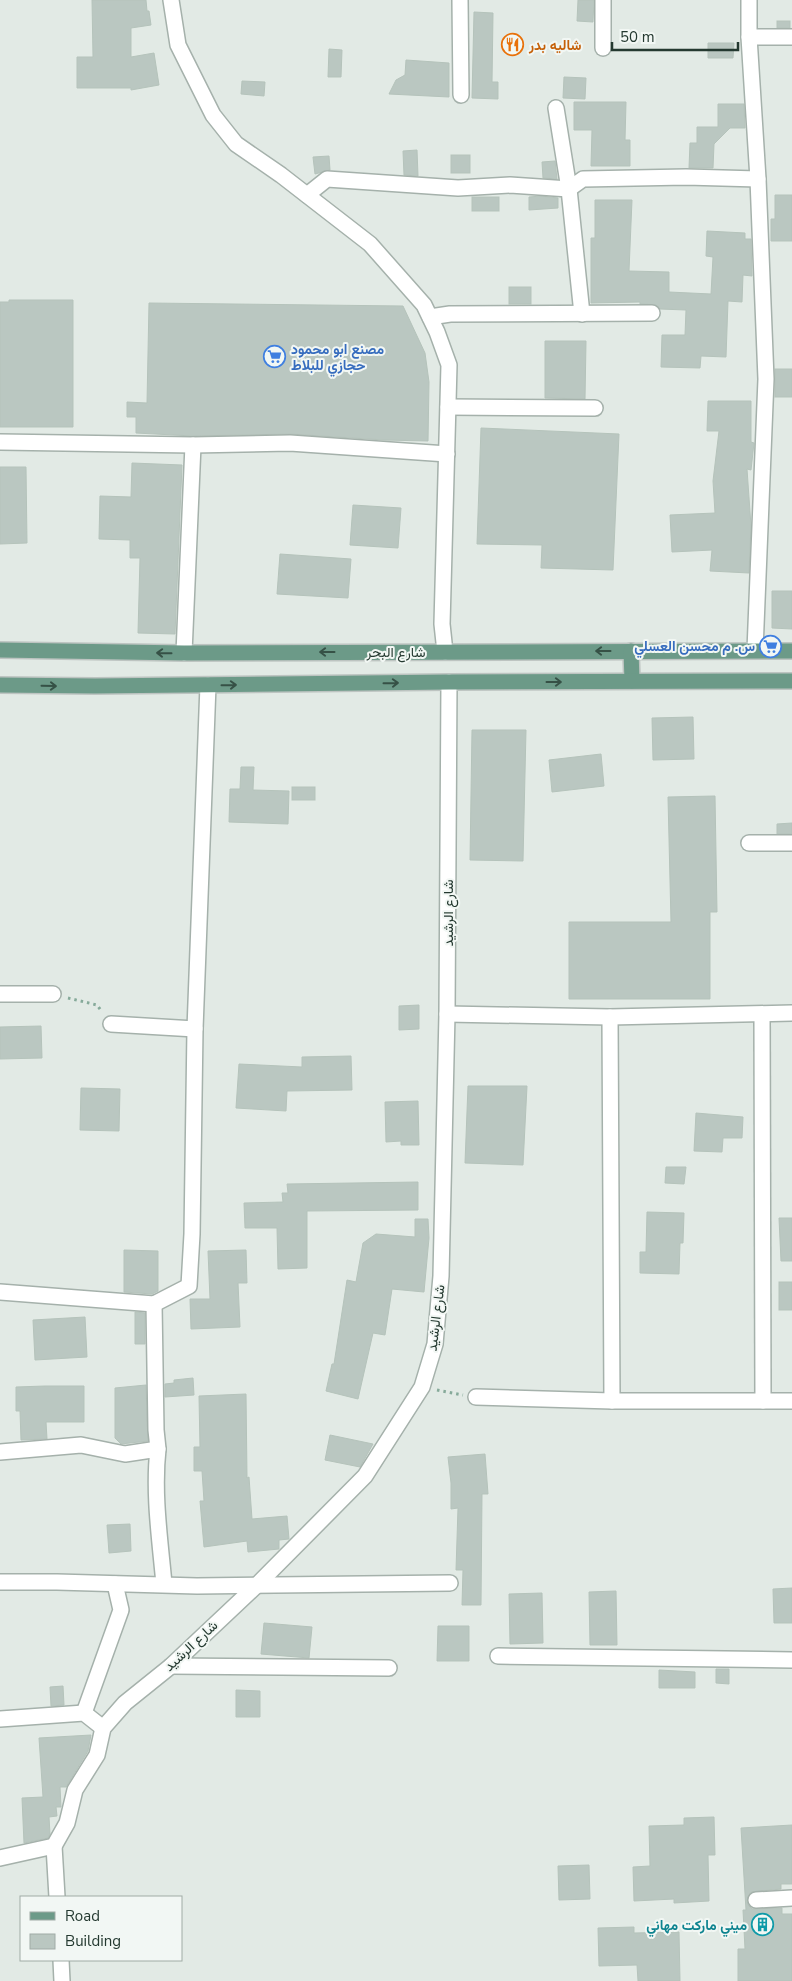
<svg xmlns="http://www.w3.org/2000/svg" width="792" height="1981" font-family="'Nunito Sans',Vazirmatn,sans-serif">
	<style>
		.building { fill: #bac7c1; stroke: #b5c3bb }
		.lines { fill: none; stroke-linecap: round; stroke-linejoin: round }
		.minor-casing { stroke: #a5b1ab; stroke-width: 18 }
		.major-casing { stroke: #bdc4c1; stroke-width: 18 }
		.path { stroke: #86aa9a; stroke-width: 3; stroke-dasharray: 2.5 4; stroke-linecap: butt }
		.minor { stroke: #fff; stroke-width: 15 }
		.major { stroke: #6c9a88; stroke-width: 15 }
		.oneway { stroke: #365146 }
		.labels { text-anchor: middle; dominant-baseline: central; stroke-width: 4; stroke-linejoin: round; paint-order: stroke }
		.food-label { font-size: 14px; font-weight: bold; fill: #c56008; stroke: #f2f7f4; text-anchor: start }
		.shop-label { font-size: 14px; font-weight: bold; fill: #366cbe; stroke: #f2f7f4; text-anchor: start }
		.street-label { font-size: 14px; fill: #243930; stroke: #f2f7f4 }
		.culture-label { font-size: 14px; font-weight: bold; fill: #0d838f; stroke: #f2f7f4; text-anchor: end }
	</style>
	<rect width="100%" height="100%" fill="#e2eae5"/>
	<g class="building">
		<polygon points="92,0 146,0 147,11 149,11 151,25 131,28 131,57 154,53 159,85 131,90 131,88 77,88 77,57 93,57"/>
		<polygon points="578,0 594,0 593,22 577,21"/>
		<polygon points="474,12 493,13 492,82 498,82 498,99 472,98"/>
		<rect x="777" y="21" width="13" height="7"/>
		<polygon points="708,43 734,43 733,58 708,58"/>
		<polygon points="329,49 342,50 341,77 328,77"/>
		<polygon points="406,60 449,63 449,97 389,94 396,80 405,75"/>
		<polygon points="564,77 586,78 585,99 563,98"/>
		<polygon points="242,81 265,82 264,96 241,94"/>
		<polygon points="574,102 626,102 625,140 630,140 630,166 591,166 592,130 574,130"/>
		<polygon points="718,104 744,104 745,128 730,128 714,144 713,168 689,168 690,143 697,143 697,127 718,127"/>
		<polygon points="417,150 418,176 404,175 403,151"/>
		<rect x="451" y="155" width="19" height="18"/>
		<polygon points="329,156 330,170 315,174 313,157"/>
		<polygon points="555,161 557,179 543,178 542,162"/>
		<polygon points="775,195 792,195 792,241 771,241 771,219 775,219"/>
		<polygon points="541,196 558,198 558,208 529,210 529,197"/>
		<rect x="472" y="197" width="27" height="14"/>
		<polygon points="595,200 632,200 629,271 669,272 669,292 711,294 713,257 706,256 707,231 745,233 745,239 751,239 752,276 743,275 742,302 728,301 726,357 701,356 700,368 661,367 662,335 685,335 686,310 660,309 656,305 640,304 640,302 591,303 591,238 595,238"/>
		<rect x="509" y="287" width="22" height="17"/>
		<polygon points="9,300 73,300 73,427 0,427 0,302 9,302"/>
		<polygon points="149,303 403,306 425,353 429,382 428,441 384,440 290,434 193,436 136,433 136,417 127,417 127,402 147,403"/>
		<polygon points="545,341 586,341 585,399 545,398"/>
		<rect x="775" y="369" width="17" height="28"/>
		<polygon points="708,401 751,401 751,442 754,443 751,470 747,469 751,526 749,573 710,571 712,550 672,552 670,515 715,513 713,481 719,431 707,431"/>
		<polygon points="481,428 619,434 613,570 541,568 542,545 477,544"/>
		<polygon points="132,463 182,465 175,634 138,633 140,558 130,558 130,540 99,539 100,496 131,497"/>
		<polygon points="0,467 26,467 27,543 0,544"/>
		<polygon points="353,505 401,508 398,548 350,545"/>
		<polygon points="280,554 351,559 348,598 277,594"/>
		<polygon points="772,591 792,591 792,629 772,628"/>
		<polygon points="693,717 694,759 653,760 652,718"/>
		<polygon points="472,730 526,730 523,861 470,860"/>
		<polygon points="601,754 604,786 552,792 549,760"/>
		<polygon points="241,767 254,767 253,790 289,791 288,824 229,822 230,789 240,789"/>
		<rect x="292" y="787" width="23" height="13"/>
		<polygon points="715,796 717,912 710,912 710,999 569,999 569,922 671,922 668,797"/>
		<polygon points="792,823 792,834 777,834 777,824"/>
		<polygon points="419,1005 419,1029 399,1030 399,1006"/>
		<polygon points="41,1026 42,1058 0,1059 0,1027"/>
		<polygon points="351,1056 352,1090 287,1091 286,1111 236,1108 239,1064 302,1067 302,1057"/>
		<polygon points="468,1086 527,1086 523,1165 465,1163"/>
		<polygon points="81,1088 120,1089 119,1131 80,1130"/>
		<polygon points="418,1101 419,1145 401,1145 401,1141 386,1142 385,1102"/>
		<polygon points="696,1113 743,1117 742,1138 723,1138 722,1152 694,1151"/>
		<polygon points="666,1167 686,1167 684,1184 665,1183"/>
		<polygon points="418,1182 418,1210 307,1211 307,1268 278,1269 277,1228 245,1228 244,1203 283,1202 282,1193 288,1193 287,1184"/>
		<polygon points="647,1212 684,1213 683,1243 680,1243 679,1274 640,1273 640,1252 646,1252"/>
		<polygon points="779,1218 792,1218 792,1261 781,1261"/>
		<polygon points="415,1219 428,1219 429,1238 424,1292 392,1289 385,1335 373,1333 358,1399 326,1391 332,1364 334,1364 347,1280 356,1282 363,1243 376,1234 415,1237"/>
		<polygon points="124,1250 158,1251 158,1291 152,1294 124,1292"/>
		<polygon points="246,1250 247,1283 238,1283 240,1327 191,1329 190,1299 210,1299 208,1251"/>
		<rect x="779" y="1282" width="13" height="28"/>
		<polygon points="135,1312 145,1313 145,1344 135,1344"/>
		<polygon points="85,1317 87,1357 35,1360 33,1320"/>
		<polygon points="193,1378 194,1395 165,1397 165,1384 174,1383 174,1380"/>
		<polygon points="146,1385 148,1441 121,1444 115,1438 115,1388"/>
		<polygon points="45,1386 84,1386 84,1422 46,1422 47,1439 21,1440 20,1411 16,1411 16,1387"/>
		<polygon points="246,1394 247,1478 249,1477 252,1519 287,1516 289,1539 279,1540 279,1549 248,1552 247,1541 204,1547 200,1501 204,1501 202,1471 194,1471 194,1447 200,1447 199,1396"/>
		<polygon points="330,1435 373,1444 360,1467 325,1460"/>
		<polygon points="485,1454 488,1494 482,1494 481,1605 462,1605 463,1570 456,1570 458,1508 451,1509 451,1483 448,1457"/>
		<polygon points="130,1524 131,1551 109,1553 107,1525"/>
		<polygon points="792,1588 792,1623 774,1623 773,1589"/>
		<polygon points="616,1591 617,1645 590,1645 589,1592"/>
		<polygon points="542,1593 543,1643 510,1644 509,1594"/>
		<polygon points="264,1623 312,1627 309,1658 261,1654"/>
		<polygon points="438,1626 469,1626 469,1661 437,1661"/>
		<polygon points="716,1669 729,1669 729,1684 716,1683"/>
		<polygon points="659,1670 695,1672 695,1688 659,1688"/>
		<polygon points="63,1686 64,1705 51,1706 50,1687"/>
		<polygon points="236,1690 260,1691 260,1717 236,1717"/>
		<polygon points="91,1735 88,1751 66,1787 60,1787 61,1807 56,1807 57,1816 49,1817 50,1834 48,1838 24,1843 22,1798 43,1797 39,1738"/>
		<polygon points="714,1817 715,1855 708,1855 709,1901 674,1903 674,1899 634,1901 633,1867 650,1866 649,1826 684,1825 684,1818"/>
		<polygon points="792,1825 792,1884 781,1884 781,1889 751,1892 747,1900 748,1905 752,1909 782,1908 782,1914 792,1914 792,1981 738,1981 738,1949 745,1949 743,1910 746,1910 741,1828"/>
		<polygon points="589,1865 590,1899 559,1900 558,1866"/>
		<polygon points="634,1927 634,1933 679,1932 680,1981 638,1981 637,1965 599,1966 598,1928"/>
	</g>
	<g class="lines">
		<defs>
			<g id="minor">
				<polyline points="171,0 178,45 213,115 236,144 281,175 370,244 424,305 437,332 449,365 442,624 445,652"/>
				<polyline points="460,0 461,95"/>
				<polyline points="603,0 603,48"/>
				<polyline points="749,37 792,37"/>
				<polyline points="556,108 569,189 582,314"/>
				<polyline points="307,195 327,179 458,188 510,185 569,189 583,179 686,177 758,179 749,37 749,0"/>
				<polyline points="430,317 450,314 652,313"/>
				<polyline points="448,407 595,408"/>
				<polyline points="0,442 193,445 290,443 447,454"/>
				<polyline points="755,650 766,379 758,179"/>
				<polyline points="184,653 193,445"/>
				<polyline points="749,843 792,843"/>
				<polyline points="0,994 53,994"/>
				<polyline points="447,1014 610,1017 792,1013"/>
				<polyline points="762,1014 763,1401"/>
				<polyline points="610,1017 612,1401"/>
				<polyline points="111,1024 195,1029"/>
				<polyline points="0,1292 154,1304 189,1286 192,1234 195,1029 208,685"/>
				<polyline points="154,1304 156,1430 158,1449"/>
				<polyline points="476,1397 612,1401 792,1401"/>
				<path d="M0,1452L81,1445L125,1454L158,1449C153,1493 160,1540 164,1584"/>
				<polyline points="0,1582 57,1582 197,1586 450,1583"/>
				<polyline points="498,1656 792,1660"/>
				<polyline points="171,1666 389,1668"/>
				<polyline points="84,1713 121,1610 115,1584"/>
				<polyline points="0,1719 84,1713 103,1728"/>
				<polyline points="54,1846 57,1897"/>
				<polyline points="0,1858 54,1846 67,1823 75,1790 97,1755 103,1728 125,1703 171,1666 257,1585 365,1476 422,1387 435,1344 441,1276 447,1014 449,682"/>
				<polyline points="756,1900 792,1898"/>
				<polyline points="61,1960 62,1981"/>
			</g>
			<g id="major">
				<polyline points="0,650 184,653 792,651"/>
				<polyline points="631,651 632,681"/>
				<polyline points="0,685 95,686 449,682 792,681"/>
			</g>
		</defs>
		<use href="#minor" class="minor-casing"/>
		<use href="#major" class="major-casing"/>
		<g class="path">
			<polyline points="68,998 97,1005 102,1012"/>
			<polyline points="437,1390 463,1395"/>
		</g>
		<use href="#minor" class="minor"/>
		<use href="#major" class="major"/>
	</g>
	<defs><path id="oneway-shaft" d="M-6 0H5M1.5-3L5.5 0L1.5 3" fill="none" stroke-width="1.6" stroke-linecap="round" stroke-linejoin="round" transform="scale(1.25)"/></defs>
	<g class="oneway">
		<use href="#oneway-shaft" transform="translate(603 651) rotate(180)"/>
		<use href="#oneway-shaft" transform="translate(327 652) rotate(180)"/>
		<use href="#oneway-shaft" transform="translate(164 653) rotate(-179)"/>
		<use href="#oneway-shaft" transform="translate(554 682)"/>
		<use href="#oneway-shaft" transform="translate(391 683) rotate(-1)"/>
		<use href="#oneway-shaft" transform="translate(229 685) rotate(-1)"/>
		<use href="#oneway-shaft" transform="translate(49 686) rotate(1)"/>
	</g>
	<defs>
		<symbol id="restaurant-ring" viewBox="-11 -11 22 22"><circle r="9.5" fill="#f2f7f4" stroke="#e8710a" stroke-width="1.5"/><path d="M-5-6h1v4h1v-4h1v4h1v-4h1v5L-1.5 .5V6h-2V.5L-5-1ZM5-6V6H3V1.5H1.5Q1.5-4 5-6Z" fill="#e8710a"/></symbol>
		<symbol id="supermarket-ring" viewBox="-11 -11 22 22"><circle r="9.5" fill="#f2f7f4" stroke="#3f7fe0" stroke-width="1.5"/><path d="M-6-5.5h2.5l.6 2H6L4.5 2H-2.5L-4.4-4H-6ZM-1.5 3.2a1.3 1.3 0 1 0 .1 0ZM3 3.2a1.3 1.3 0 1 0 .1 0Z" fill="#3f7fe0"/></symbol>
		<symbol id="building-ring" viewBox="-11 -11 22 22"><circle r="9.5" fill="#f2f7f4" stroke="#0f9aa8" stroke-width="1.5"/><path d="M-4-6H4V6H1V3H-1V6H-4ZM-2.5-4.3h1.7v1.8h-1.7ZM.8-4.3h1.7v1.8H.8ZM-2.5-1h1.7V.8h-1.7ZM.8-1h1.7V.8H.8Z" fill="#0f9aa8"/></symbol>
	</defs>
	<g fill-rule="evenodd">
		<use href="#restaurant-ring" x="500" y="32" width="25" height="25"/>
		<use href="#supermarket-ring" x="262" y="344" width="25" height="25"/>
		<use href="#supermarket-ring" x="758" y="634" width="25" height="25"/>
		<use href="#building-ring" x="750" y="1912" width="25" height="25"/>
	</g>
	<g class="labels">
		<g class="food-label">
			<text x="529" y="45">شاليه بدر</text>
		</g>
		<g class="shop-label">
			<text x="291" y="349">مصنع ابو محمود<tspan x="291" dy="16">حجازي للبلاط</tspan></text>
			<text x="755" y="646" text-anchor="end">س. م محسن العسلي</text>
		</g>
		<g class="street-label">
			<text x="396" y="652">شارع البحر</text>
			<text transform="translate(448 913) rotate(-90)">شارع الرشيد</text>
			<text transform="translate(436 1318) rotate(-83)">شارع الرشيد</text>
			<text transform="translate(191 1646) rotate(-43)">شارع الرشيد</text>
		</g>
		<g class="culture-label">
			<text x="747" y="1925">ميني ماركت مهاني</text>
		</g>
	</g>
	<rect x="20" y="1896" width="162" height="65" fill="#f2f7f4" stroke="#a0aba6"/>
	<rect x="30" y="1912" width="25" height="8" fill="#6c9a88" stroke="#a0aba6"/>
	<text x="65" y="1921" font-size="15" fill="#243930">Road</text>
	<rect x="30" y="1934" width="25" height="15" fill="#bac7c1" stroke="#a0aba6"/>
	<text x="65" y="1946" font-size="15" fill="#243930">Building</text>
	<path d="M612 42v8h126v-8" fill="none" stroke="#243930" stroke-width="2.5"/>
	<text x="620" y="42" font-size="15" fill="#243930" stroke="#f2f7f4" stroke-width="4" paint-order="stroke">50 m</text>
</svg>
